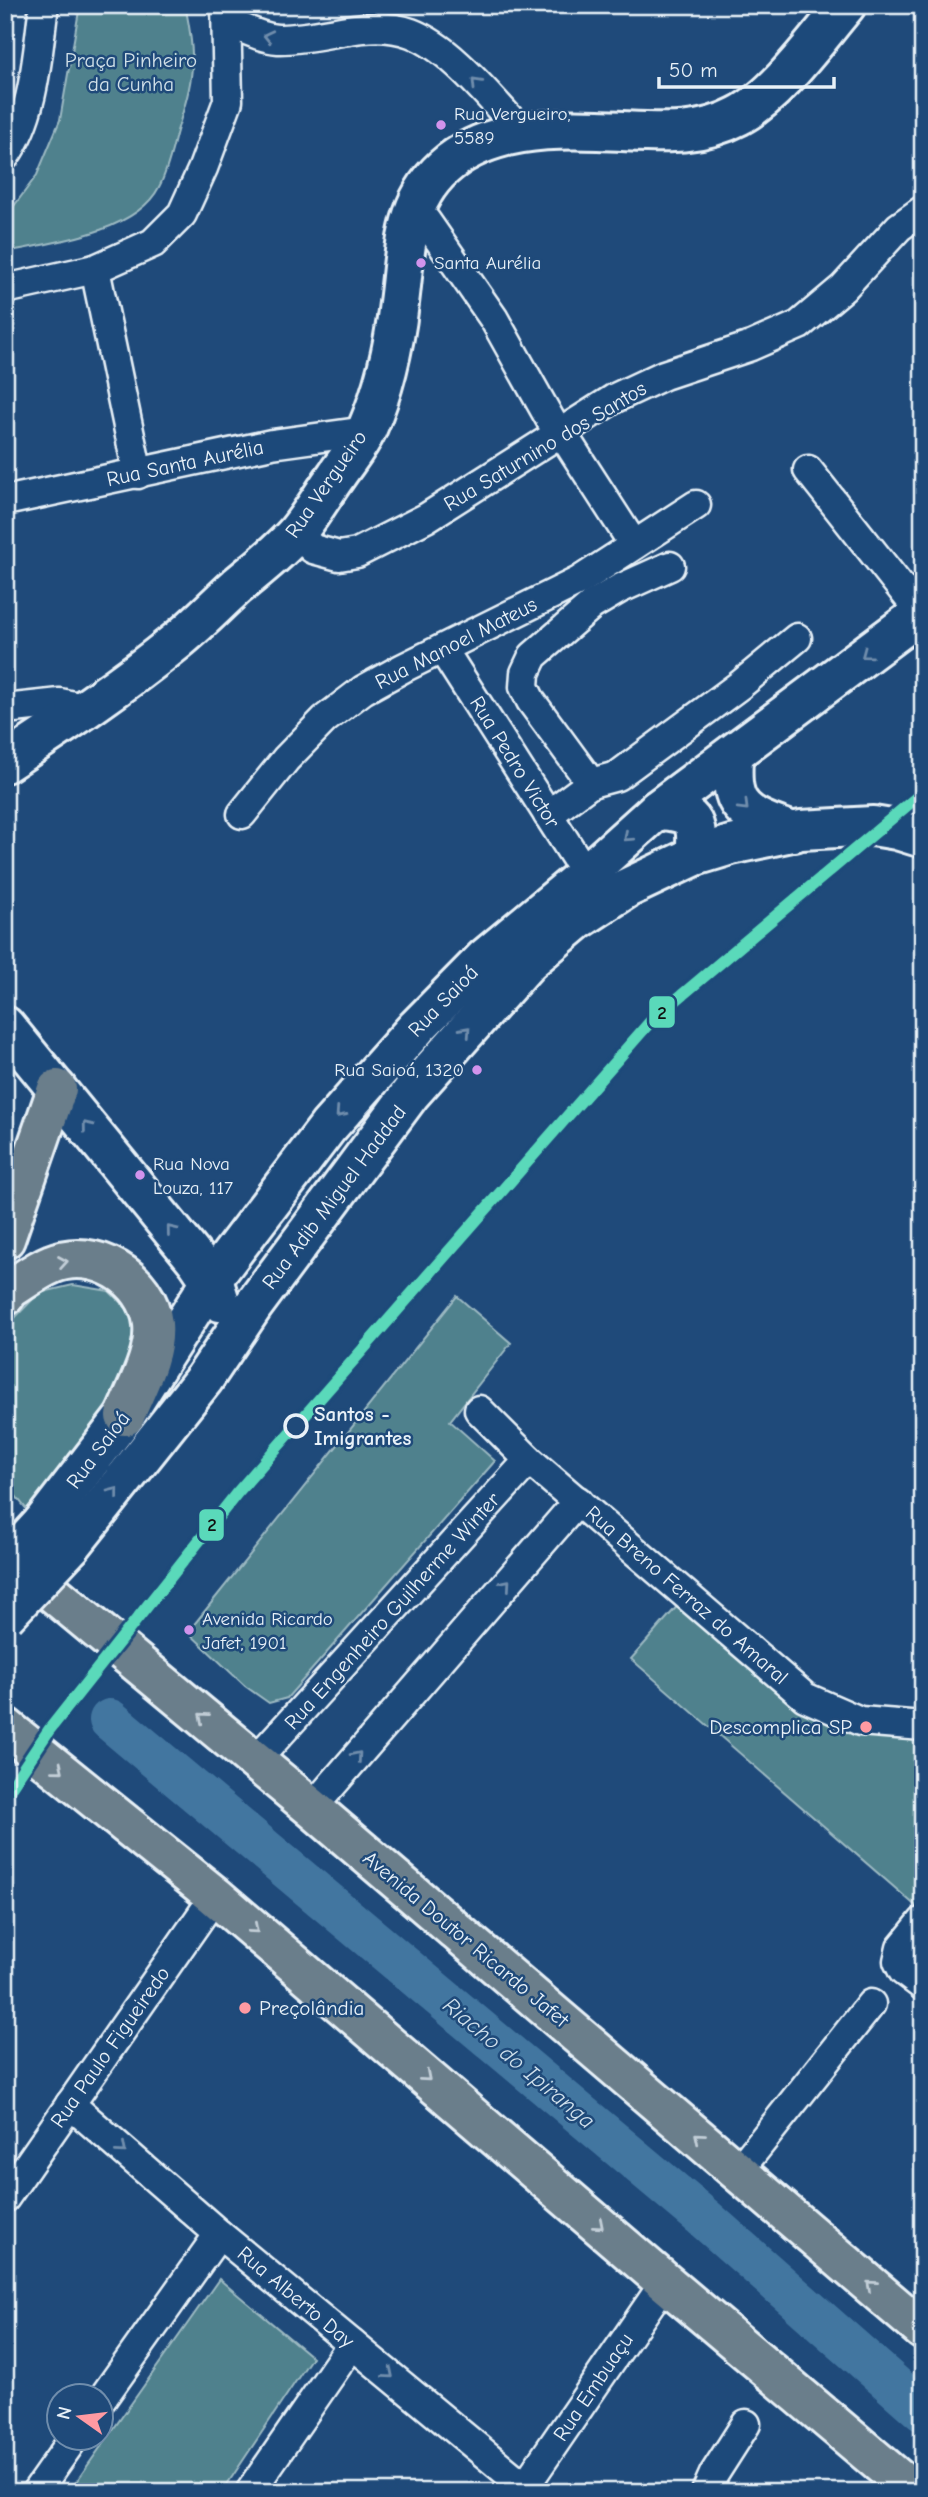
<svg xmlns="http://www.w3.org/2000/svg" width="928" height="2497" font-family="'Comic Neue',sans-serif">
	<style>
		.green { fill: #4f818d; stroke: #9cb9c2; stroke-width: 2 }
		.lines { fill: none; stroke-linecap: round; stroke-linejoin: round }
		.river { stroke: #4376a0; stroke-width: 42 }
		.street-casing { stroke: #e8f1f8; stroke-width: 33 }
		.secondary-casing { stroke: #e8f1f8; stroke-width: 44 }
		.primary-casing { stroke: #e8f1f8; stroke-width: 44 }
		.street { stroke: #1f4a7a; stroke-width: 28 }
		.secondary { stroke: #1f4a7a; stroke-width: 38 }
		.primary { stroke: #6b7e8b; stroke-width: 38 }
		.secondary-bridge-casing { stroke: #e8f1f8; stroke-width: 44; stroke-linecap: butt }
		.secondary-bridge { stroke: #1f4a7a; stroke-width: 38 }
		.metro-1-casing { stroke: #1f4a7a; stroke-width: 18 }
		.metro-1 { stroke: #5ad9ba; stroke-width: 12 }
		.oneway { stroke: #6f8dac }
		.oneway2 { stroke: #c2ced7 }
		.bus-dot { fill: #d193ec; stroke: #1f4a7a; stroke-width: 2.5 }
		.stop-dot { fill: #1f4a7a; stroke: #e8f1f8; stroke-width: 3.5 }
		.poi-dot { fill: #ff9aa2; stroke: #1f4a7a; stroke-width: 2.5 }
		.labels { text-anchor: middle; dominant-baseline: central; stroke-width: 5; stroke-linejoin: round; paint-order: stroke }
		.bus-label { font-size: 19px; fill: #e8f1f8; stroke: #1f4a7a; text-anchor: start }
		.park-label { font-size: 21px; fill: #d1e0e8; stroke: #1f4a7a }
		.street-label { font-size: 21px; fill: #e8f1f8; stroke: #1f4a7a }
		.stop-label { font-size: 21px; font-weight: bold; fill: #e8f1f8; stroke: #1f4a7a; text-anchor: start }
		.poi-label { font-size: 21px; fill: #e8f1f8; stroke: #1f4a7a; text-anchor: end }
		.water-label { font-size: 23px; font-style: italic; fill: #cfdfeb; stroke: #1f4a7a }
		.line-badge { stroke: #1f4a7a; stroke-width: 2.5 }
		.pale-badge-label { font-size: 19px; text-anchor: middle; font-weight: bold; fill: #111 }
	</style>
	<rect width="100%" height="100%" fill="#1f4a7a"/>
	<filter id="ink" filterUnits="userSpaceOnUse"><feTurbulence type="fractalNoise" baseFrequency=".0143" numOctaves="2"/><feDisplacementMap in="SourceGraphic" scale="14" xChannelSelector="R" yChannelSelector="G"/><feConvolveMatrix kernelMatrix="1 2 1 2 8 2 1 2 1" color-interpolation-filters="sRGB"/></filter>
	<g filter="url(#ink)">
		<g class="green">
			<path d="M80,5H185C197,61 194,77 177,131C172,149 168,170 159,187C136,233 50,243 5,252V218L37,175L60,120Z"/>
			<polygon points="73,1285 109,1291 133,1315 138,1342 115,1390 87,1439 28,1511 5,1483 5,1328 39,1293"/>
			<polygon points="457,1296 511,1343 450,1421 495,1461 287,1698 269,1703 245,1686 188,1632"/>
			<polygon points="680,1603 800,1708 835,1728 877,1736 923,1739 923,1900 917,1907 631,1659"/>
			<polygon points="219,2279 312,2357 222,2492 69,2492"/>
		</g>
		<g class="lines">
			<polyline class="river" points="110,1720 703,2217 923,2411"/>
			<defs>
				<g id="street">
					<path d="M227,22C243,28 261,38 278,39C323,40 367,17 411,33C453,49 492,101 523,133"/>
					<path d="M5,156C35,114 37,55 44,5"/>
					<polyline points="413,212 426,221 494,319 559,435 567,441 634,545"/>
					<polyline points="95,269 138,474"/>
					<polyline points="5,289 95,269 153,243 182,214 203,168 228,101 226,5"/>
					<polyline points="808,470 921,613"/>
					<polyline points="5,501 272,444 366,431"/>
					<polyline points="296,533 313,549 339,556 357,553 426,518 615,398 664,375 751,346 799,325 843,288 899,227 923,210"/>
					<polyline points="670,566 619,589 592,605 533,656 525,673 524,687 531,701 591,783 617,776 740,685 797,638"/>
					<polyline points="443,650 586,874"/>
					<polyline points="5,709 60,703 87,709"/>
					<polyline points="242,814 286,759 325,719 363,690 403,668 579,581 696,505"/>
					<polyline points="548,815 591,783"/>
					<polyline points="479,1410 529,1460 805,1697 860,1721 923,1726"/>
					<polyline points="256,1760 529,1460"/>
					<polyline points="312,1808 578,1501"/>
					<polyline points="923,1921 901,1948 898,1961 903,1971 923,1986"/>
					<polyline points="70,2104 219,2234 525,2487"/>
					<polyline points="739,2170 871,2004"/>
					<polyline points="5,2198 215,1896"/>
					<polyline points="102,2399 219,2234"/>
					<polyline points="36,2492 74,2438"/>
					<polyline points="250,2492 352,2344"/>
					<polyline points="521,2492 665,2282"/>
					<polyline points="706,2492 714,2474 746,2424"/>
				</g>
				<g id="secondary">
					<path d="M733,754C733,766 731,781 735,793C741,817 773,825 794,832"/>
					<path d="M5,763C64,724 123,685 177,641C198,624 217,604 237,586C257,569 280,552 297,532C311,515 323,494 336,476C346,461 359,446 367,429C384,390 394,346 399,303C406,251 403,199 450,162C491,130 548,128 598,130C647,131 693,140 738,116C777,96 817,39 846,5"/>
					<path d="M657,810C694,811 699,821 695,856"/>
					<polyline points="5,1026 197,1261 216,1289 220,1302"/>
					<polyline points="41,1525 125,1416 211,1281 233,1252 328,1127 417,1027 485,958 586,874 657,810 923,612"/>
					<polyline points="71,1546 204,1379 253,1306 411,1093 528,962 578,920 627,888 695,856 731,845 801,830 873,826 897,830 923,838"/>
				</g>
				<g id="primary">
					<polyline points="5,1239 57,1089"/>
					<path d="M5,1296L10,1289C23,1281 37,1270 52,1264C94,1246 148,1278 153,1324C156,1355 136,1388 125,1416"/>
					<polyline points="12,1559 312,1808 923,2330"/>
					<polyline points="5,1727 215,1896 665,2282 914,2492"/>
				</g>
			</defs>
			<use href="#street" class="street-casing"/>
			<use href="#secondary" class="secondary-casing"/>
			<use href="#primary" class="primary-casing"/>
			<use href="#street" class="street"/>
			<use href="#secondary" class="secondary"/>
			<use href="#primary" class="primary"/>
			<defs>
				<g id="secondary-bridge">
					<polyline points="5,1564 41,1525"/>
					<polyline points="5,1616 71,1546"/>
				</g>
			</defs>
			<use href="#secondary-bridge" class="secondary-bridge-casing"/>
			<use href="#secondary-bridge" class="secondary-bridge"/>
			<defs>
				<polyline id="metro-1" points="5,1796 49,1730 237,1493 650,1022 923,792"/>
			</defs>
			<use href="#metro-1" class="metro-1-casing"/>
			<use href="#metro-1" class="metro-1"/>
		</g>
		<defs><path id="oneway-chevron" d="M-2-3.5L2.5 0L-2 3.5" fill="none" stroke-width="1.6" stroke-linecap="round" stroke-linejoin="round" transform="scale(1.75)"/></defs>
		<g class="oneway">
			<use href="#oneway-chevron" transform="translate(268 36) rotate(-167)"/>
			<use href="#oneway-chevron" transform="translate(476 83) rotate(-134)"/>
			<use href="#oneway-chevron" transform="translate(866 654) rotate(143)"/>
			<use href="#oneway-chevron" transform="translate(744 806) rotate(45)"/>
			<use href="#oneway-chevron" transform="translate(628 837) rotate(138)"/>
			<use href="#oneway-chevron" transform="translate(466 1031) rotate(-48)"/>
			<use href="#oneway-chevron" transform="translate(340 1113) rotate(132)"/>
			<use href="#oneway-chevron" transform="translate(87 1126) rotate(-129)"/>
			<use href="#oneway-chevron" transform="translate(171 1230) rotate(-129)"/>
			<use href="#oneway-chevron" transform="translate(114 1492) rotate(-52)"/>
			<use href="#oneway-chevron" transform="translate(506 1584) rotate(-49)"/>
			<use href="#oneway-chevron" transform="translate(357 1756) rotate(-49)"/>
			<use href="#oneway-chevron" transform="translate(122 2149) rotate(41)"/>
			<use href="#oneway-chevron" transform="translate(389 2374) rotate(40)"/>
		</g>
		<g class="oneway2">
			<use href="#oneway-chevron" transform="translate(63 1262) rotate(-10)"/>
			<use href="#oneway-chevron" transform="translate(203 1717) rotate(-140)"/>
			<use href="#oneway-chevron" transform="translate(59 1769) rotate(39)"/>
			<use href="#oneway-chevron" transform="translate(254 1929) rotate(41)"/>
			<use href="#oneway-chevron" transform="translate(426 2077) rotate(41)"/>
			<use href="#oneway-chevron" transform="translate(699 2137) rotate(-140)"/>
			<use href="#oneway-chevron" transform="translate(599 2225) rotate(41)"/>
			<use href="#oneway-chevron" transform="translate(871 2285) rotate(-139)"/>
		</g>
	</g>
	<g class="bus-dot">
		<circle cx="441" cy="125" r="6"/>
		<circle cx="421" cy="263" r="6"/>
		<circle cx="477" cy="1070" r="6"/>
		<circle cx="140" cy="1175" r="6"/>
		<circle cx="189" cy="1630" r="6"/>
	</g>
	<circle class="stop-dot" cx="296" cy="1426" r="11"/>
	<g class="poi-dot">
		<circle cx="866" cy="1727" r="7"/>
		<circle cx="245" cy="2008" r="7"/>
	</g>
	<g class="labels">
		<g class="bus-label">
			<text x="454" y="114">Rua Vergueiro,<tspan x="454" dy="24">5589</tspan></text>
			<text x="434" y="263">Santa Aurélia</text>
			<text x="464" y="1070" text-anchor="end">Rua Saioá, 1320</text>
			<text x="153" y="1164">Rua Nova<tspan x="153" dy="24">Louza, 117</tspan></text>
			<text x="202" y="1619">Avenida Ricardo<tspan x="202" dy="24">Jafet, 1901</tspan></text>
		</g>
		<g class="park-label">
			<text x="131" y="60">Praça Pinheiro<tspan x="131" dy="24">da Cunha</tspan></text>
		</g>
		<g class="street-label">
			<text transform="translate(545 446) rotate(-31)">Rua Saturnino dos Santos</text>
			<text transform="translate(185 463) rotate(-12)">Rua Santa Aurélia</text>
			<text transform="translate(326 484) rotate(-55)">Rua Vergueiro</text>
			<text transform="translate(456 643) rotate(-27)">Rua Manoel Mateus</text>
			<text transform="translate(515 762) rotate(58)">Rua Pedro Victor</text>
			<text transform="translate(443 1001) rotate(-46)">Rua Saioá</text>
			<text transform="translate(334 1197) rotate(-53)">Rua Adib Miguel Haddad</text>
			<text transform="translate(98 1450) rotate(-53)">Rua Saioá</text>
			<text transform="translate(687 1595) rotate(41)">Rua Breno Ferraz do Amaral</text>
			<text transform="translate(392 1611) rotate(-48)">Rua Engenheiro Guilherme Winter</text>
			<text transform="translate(466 1939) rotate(40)">Avenida Doutor Ricardo Jafet</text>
			<text transform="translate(110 2047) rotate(-55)">Rua Paulo Figueiredo</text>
			<text transform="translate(296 2297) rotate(40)">Rua Alberto Day</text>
			<text transform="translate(593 2387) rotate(-56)">Rua Embuaçu</text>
		</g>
		<g class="stop-label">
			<text x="314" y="1414">Santos -<tspan x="314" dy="24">Imigrantes</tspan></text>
		</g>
		<g class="poi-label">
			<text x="852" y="1727">Descomplica SP</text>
			<text x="259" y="2008" text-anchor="start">Preçolândia</text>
		</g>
		<g class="water-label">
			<text transform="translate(519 2063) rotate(40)">Riacho do Ipiranga</text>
		</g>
	</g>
	<g class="line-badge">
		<rect x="648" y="995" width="28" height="34" rx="7" fill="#5ad9ba"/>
		<rect x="198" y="1508" width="27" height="34" rx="7" fill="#5ad9ba"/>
	</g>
	<g class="pale-badge-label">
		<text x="662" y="1019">2</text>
		<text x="212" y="1531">2</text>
	</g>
	<rect width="928" height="2497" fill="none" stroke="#1f4a7a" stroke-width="28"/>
	<rect x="14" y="14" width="900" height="2469" fill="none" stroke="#e8f1f8" stroke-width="2.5" filter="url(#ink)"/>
	<g transform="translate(80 2417) rotate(284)"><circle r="33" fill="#1f4a7a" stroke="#6f8dac" stroke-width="2"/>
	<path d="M0-5L12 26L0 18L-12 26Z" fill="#ff9aa2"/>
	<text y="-10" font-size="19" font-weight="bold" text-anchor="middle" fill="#e8f1f8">N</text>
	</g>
	<path d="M659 77v10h175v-10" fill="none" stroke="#e8f1f8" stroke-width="3.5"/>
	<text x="669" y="77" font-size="21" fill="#e8f1f8" stroke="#1f4a7a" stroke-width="5" paint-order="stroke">50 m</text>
</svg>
